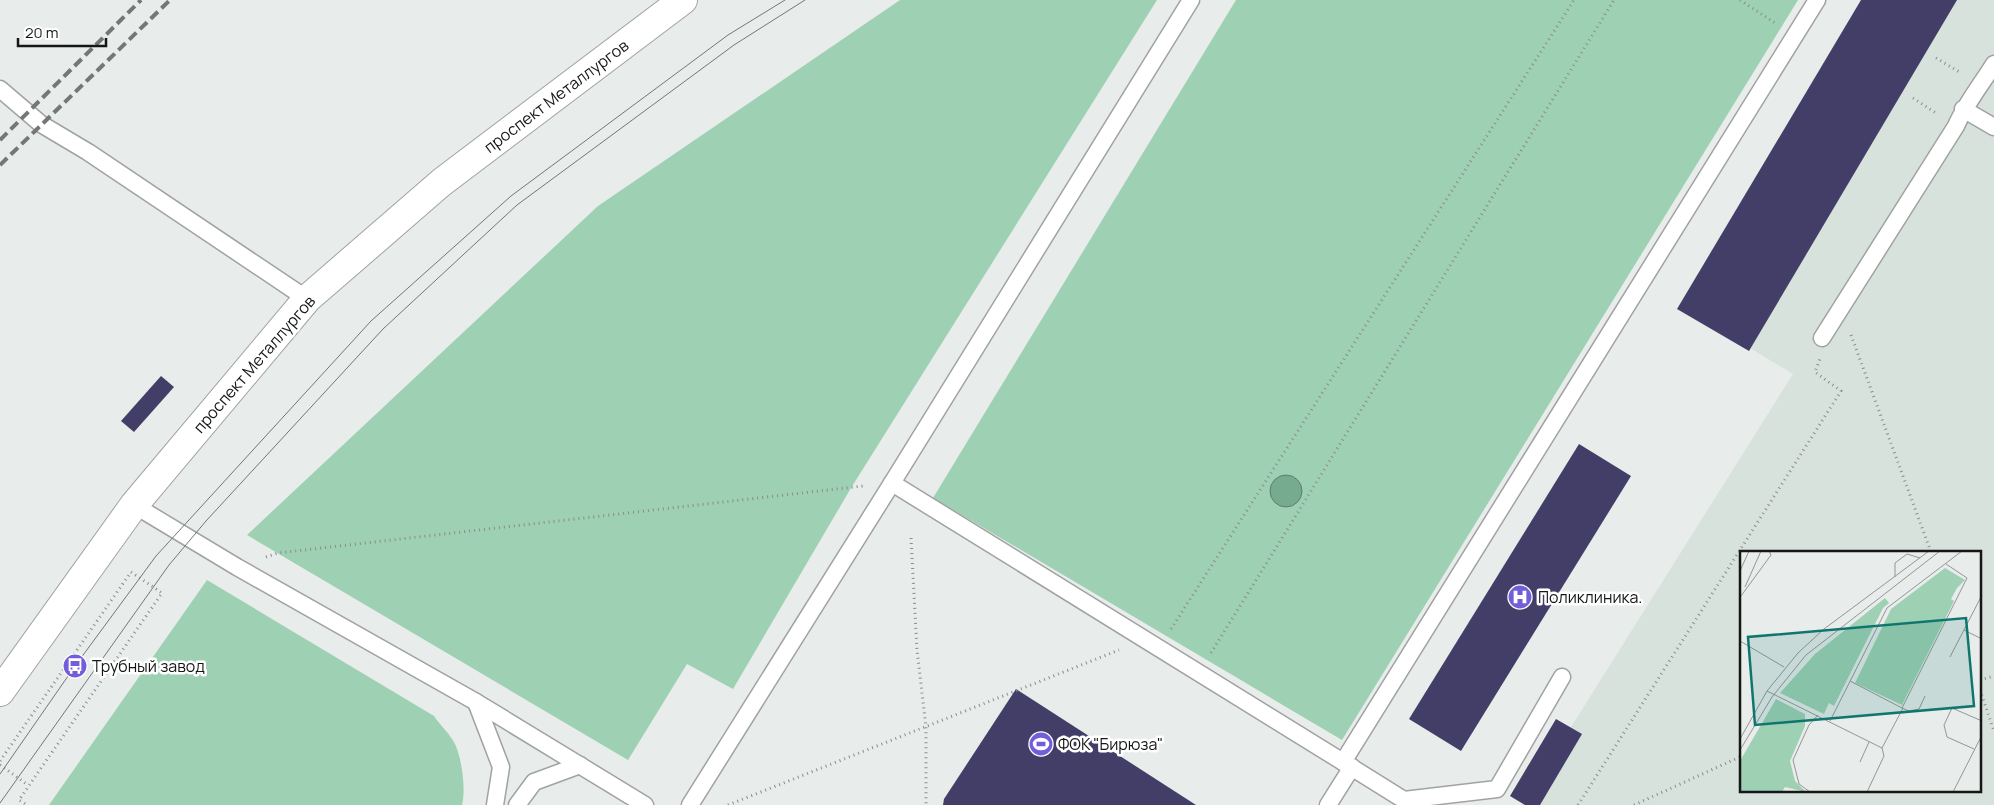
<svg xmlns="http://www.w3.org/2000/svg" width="1994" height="805" font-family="Manrope,sans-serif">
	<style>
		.built { fill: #d8e2dc; fill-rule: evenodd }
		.green { fill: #9ed0b4 }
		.water { fill: #77ab8f; stroke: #5a7e6b }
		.building { fill: #423e67 }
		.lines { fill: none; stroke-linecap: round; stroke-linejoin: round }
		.service-casing { stroke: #a0a3a1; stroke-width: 19 }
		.tertiary-casing { stroke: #a0a3a1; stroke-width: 30 }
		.path { stroke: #8a8d8c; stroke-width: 3; stroke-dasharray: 1 4; stroke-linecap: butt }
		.service { stroke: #fff; stroke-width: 16 }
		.tertiary { stroke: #fff; stroke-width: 28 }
		.tram { stroke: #747776; stroke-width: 1 }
		.rail { stroke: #747776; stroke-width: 4; stroke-dasharray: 10 5; stroke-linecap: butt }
		.labels { text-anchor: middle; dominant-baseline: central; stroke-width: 5; stroke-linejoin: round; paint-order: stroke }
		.street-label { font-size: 16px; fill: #151616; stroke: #fff }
		.poi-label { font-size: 16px; fill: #151616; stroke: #fff; text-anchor: start }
		.inset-road { fill: none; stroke: #949695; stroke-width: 1 }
		.view { fill: #0f766e; fill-opacity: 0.15; stroke: #0f766e; stroke-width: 2.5 }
		.inset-edge { fill: none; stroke: #151616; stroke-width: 2.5 }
	</style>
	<rect width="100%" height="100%" fill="#e8ecea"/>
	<path class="built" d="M1922,0H1994V805H1522L1793,374L1725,333ZM1742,552H1980V791H1742Z"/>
	<g class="green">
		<polygon points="900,0 1157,0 851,488 733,689 687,664 628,760 247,535 598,206"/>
		<polygon points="1236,0 1798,0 1342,740 933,498"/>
		<path d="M207,580L434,716C440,725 450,734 455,744C462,759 466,790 462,805H49Z"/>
	</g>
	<circle class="water" cx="1286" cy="491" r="16"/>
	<g class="building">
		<polygon points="1861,0 1957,0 1749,351 1677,309"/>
		<polygon points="161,376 174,387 134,432 121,421"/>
		<polygon points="1579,444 1631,476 1461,751 1409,719"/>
		<polygon points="1016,689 1196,805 943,805 944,799"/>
		<polygon points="1556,719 1582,734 1540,805 1525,805 1510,796"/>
	</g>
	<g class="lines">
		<defs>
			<g id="service">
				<polyline points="0,89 41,124 88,152 307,299"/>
				<polyline points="1963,109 1994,127"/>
				<path d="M1822,338L1956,126C1966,103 1981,85 1994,64"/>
				<polyline points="892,483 1343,762 1817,0"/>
				<polyline points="134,505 237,567 476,702 645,805"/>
				<polyline points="476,702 501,767 495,805"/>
				<polyline points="1343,762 1404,800 1497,789 1562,677"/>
				<polyline points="517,805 534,782 580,765"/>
				<polyline points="690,805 892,483 1191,0"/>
				<polyline points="1328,805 1352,767"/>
			</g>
			<polyline id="tertiary" points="0,692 134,505 307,299 442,182 683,0"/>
		</defs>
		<use href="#service" class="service-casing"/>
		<use href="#tertiary" class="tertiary-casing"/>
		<g class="path">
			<polyline points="1740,0 1775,23"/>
			<polyline points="1936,58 1961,73"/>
			<polyline points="1913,98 1936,113"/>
			<polyline points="1851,335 1931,552"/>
			<polyline points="911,538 917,650 926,727 926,805"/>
			<polyline points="266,557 278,553 863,486"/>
			<polyline points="1171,629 1574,0"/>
			<polyline points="1211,653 1614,0"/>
			<polyline points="1980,680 1994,676"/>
			<polyline points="1980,690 1994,731"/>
			<polyline points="0,761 131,572 162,593 19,800 27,805"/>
			<polyline points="0,765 28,785"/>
			<polyline points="728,805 1119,650"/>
			<polyline points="1578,805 1841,391 1815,372 1820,359"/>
			<polyline points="1634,805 1742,756"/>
		</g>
		<use href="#service" class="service"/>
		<use href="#tertiary" class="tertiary"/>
		<g class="tram">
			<polyline points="0,774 75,666 156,556 371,321 511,196 728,35 785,0"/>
			<polyline points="0,803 169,565 206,521 383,329 517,205 734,45 805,0"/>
		</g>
		<g class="rail">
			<polyline points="0,140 141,0"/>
			<polyline points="0,165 170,0"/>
		</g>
	</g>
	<defs>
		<symbol id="hospital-disc" viewBox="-11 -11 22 22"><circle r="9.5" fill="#745dd8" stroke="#fff"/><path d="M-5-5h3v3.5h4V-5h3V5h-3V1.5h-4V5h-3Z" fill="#fff"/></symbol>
		<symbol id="bus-disc" viewBox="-11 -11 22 22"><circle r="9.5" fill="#745dd8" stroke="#fff"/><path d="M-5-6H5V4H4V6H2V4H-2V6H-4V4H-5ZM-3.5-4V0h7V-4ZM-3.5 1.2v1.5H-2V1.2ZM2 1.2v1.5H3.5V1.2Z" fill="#fff"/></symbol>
		<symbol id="stadium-disc" viewBox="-11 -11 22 22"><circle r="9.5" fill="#745dd8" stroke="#fff"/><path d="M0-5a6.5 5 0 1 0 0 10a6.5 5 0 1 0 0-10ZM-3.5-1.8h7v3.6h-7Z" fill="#fff"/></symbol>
	</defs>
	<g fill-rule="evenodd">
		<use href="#hospital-disc" x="1506" y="583" width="28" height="28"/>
		<use href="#bus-disc" x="61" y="652" width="28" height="28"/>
		<use href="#stadium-disc" x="1027" y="730" width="28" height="28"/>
	</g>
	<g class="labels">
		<g class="street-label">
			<text transform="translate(556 96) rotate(-37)">проспект Металлургов</text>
			<text transform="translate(254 364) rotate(-49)">проспект Металлургов</text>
		</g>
		<g class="poi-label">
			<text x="1538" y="597">Поликлиника.</text>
			<text x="92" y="666">Трубный завод</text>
			<text x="1058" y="744">ФОК "Бирюза"</text>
		</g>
	</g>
	<g transform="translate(1740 551)">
		<rect width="241" height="241" fill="#e8ecea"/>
		<path d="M205,17L225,29L217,37L211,48L214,50L162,154L115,132L151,58ZM145,47L149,52L143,57L94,155L89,152L84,163L40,142L75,103ZM36,148L65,163V175L50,210L55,230L66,241L45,236L42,241H0V210Z" fill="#9ed0b4"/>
		<path class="inset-road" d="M0,20L9,0M155,26V12L167,3L180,7M5,36L21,0M1,45L31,4L29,0M224,79L242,88M0,90L44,116M210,106L242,44M110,130L162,157L227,27L206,13M27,140L142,197L144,205L127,241M162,157L169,160L179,158L185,145M90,170L147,57L222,0M0,188L27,140L58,102L84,78L189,0M142,197L163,157M234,198L207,186L204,174L212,157L242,170M0,199L32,146L66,104L200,0M120,211L129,191M70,241L59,233L53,209L69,174L78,164M213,241L242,184"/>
		<path class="view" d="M226,67L234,155L15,174L8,86Z"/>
		<rect width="241" height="241" class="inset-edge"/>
	</g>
	<path d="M18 38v8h88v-8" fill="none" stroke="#151616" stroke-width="2.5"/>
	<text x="25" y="38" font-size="15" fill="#151616" stroke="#ffffff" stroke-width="4" paint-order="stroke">20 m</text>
</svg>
